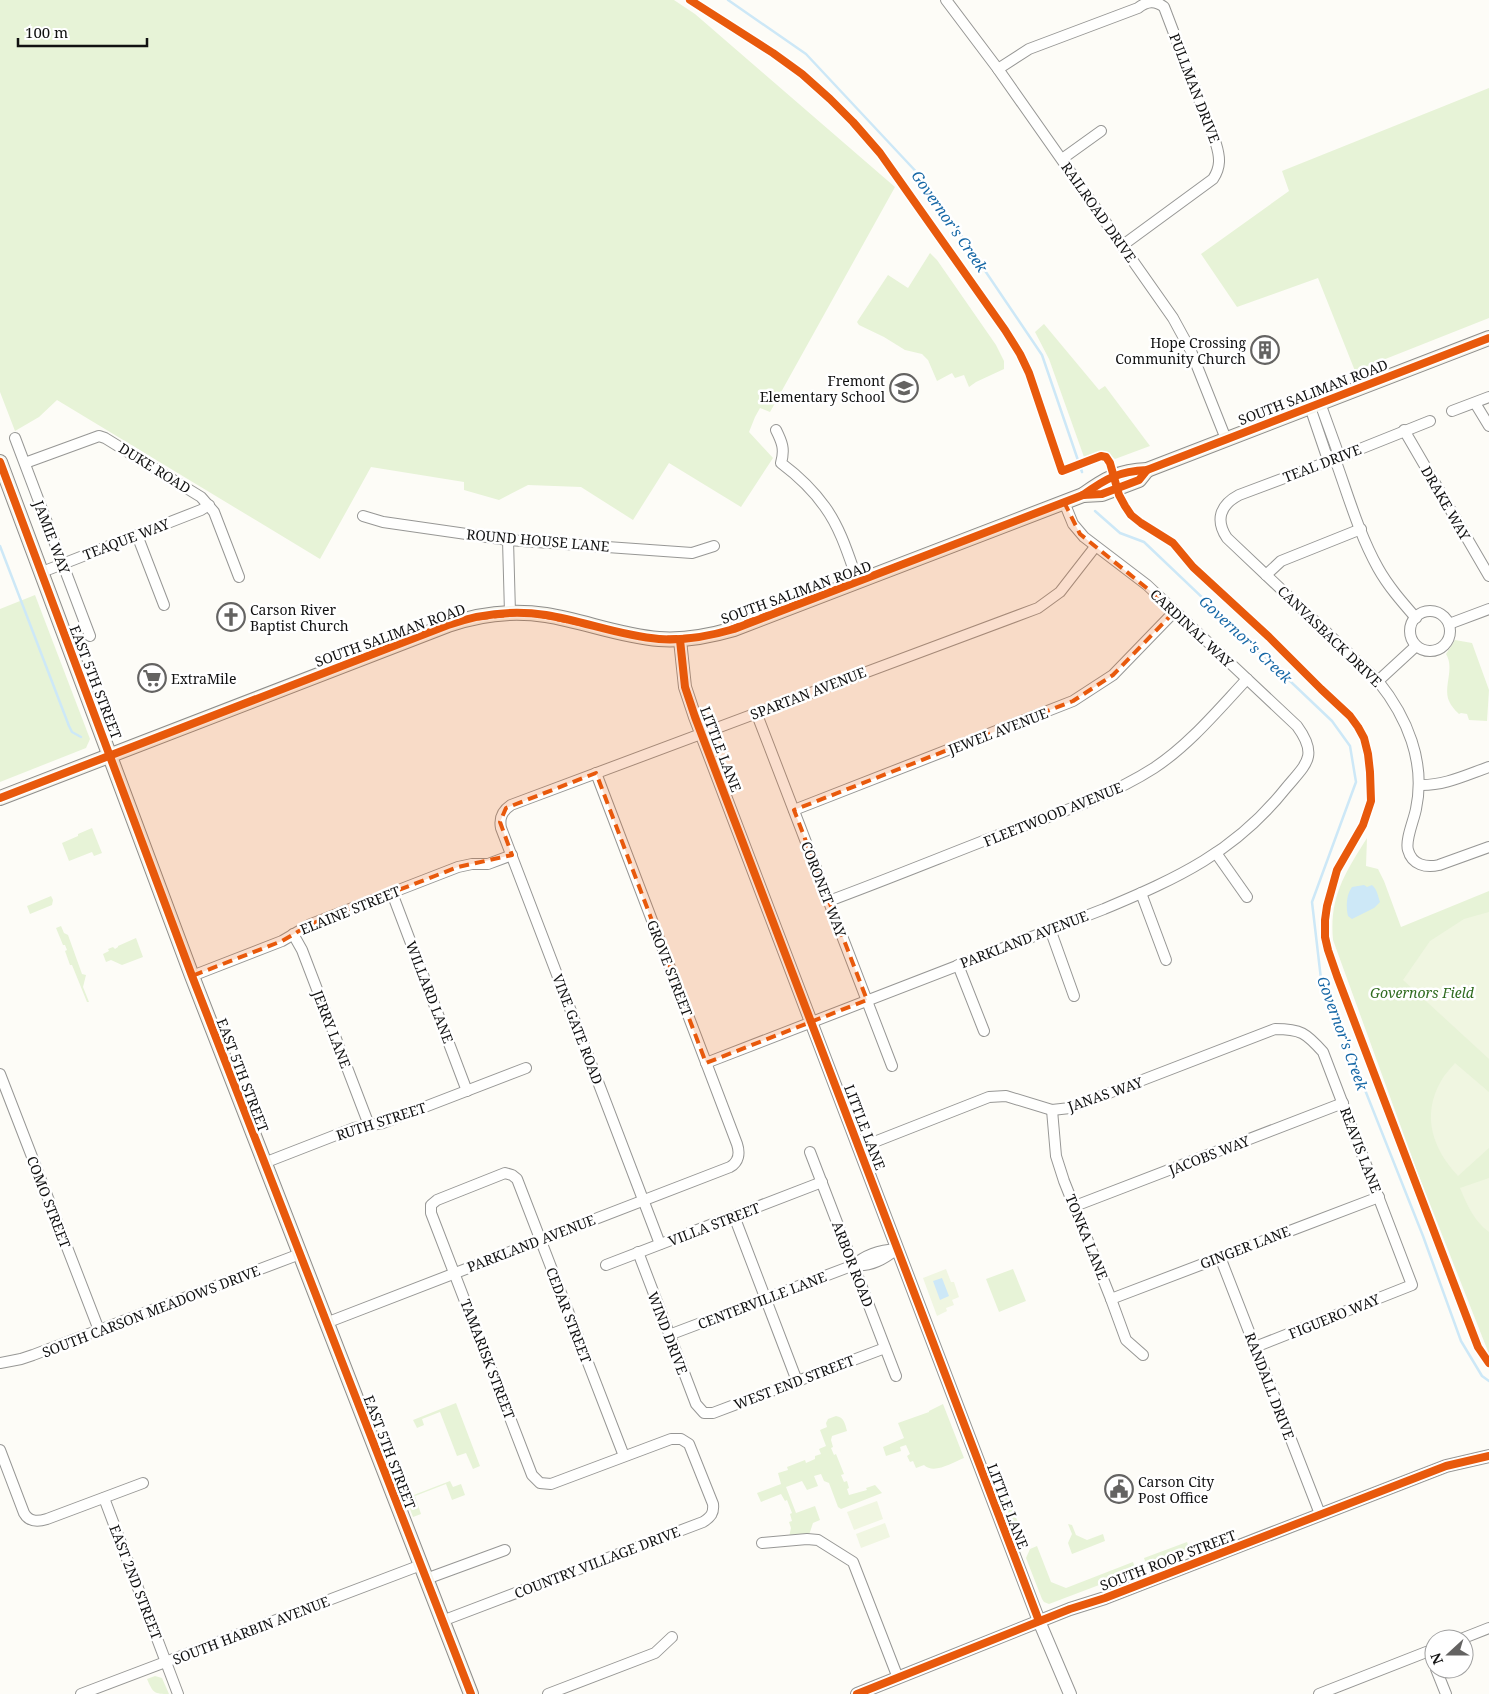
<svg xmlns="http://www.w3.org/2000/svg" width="1489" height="1694" font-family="'Noto Serif',serif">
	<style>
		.green { fill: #e7f3d7 }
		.pitch { fill: #f0f6e1 }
		.water { fill: #cde8f7 }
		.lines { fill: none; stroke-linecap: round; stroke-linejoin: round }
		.stream { stroke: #cde8f7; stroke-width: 2.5 }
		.minor-casing { stroke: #979795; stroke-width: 12 }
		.tertiary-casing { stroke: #979795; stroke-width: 14 }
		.secondary-casing { stroke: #8e8d8b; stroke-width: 16 }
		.minor { stroke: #fffffe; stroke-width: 10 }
		.tertiary { stroke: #fffffe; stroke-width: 12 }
		.secondary { stroke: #f6f4eb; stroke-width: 14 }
		.cycleway-casing { stroke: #fff; stroke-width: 11 }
		.cycleway { stroke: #e8590c; stroke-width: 8 }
		.marked { fill: #e8590c; fill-opacity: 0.2; stroke: #e8590c; stroke-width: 4; stroke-dasharray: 10 6; stroke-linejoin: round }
		.labels { text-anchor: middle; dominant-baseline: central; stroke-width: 5; stroke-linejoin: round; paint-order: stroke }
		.street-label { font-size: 14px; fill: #111; stroke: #fff }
		.poi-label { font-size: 14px; fill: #111; stroke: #fff; text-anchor: start }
		.park-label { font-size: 14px; font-style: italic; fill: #2f6b1f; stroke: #fff }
		.water-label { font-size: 15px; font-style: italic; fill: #1768a6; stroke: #fff }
	</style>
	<rect width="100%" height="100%" fill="#fdfcf7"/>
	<g class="green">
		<polygon points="0,0 674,0 695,14 895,187 770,412 760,408 755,417 749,432 773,458 741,507 669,463 633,520 581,487 528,485 499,500 464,490 464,482 371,467 320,559 57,400 39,417 15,431 0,392"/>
		<polygon points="1489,88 1489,318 1355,371 1318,278 1237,307 1201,254 1289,191 1282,171"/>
		<polygon points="930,253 937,260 996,345 1004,361 1004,369 976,382 969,387 964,375 955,378 952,373 937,381 928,360 922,354 905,350 884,337 859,325 857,322 888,275 908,288"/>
		<path d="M1044,324L1099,390L1105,386L1150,446L1115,459C1104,449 1098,453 1084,457L1049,359L1035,332Z"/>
		<polygon points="35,595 90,739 86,748 0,782 0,609"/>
		<path d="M1455,640L1472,643L1489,690L1487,721L1469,720L1467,714L1461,713L1459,714C1456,711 1451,706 1449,701C1443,686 1455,669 1446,654Z"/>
		<polygon points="92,828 102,853 94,856 92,852 69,861 62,843 78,836 78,834"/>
		<path d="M1367,838L1366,866L1378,869L1384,881L1401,927L1489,891V1354L1417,1171L1333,940C1329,897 1345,873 1367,838Z"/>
		<polygon points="51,896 53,900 52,905 30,914 27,906"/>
		<polygon points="61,926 64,933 68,935 82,974 86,975 83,987 89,1002 87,1002 72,965 70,965 65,951 67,950 65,945 63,945 56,928"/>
		<polygon points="136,938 143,957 122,965 111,960 106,962 103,954 109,951 108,949 113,947 115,949 118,947 118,946"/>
		<polygon points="1013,1269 1026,1301 999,1312 986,1279"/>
		<polygon points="456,1403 480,1466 473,1469 466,1453 457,1456 440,1412 422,1419 424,1425 417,1428 413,1420"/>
		<path d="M943,1404L964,1458C953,1462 934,1475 924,1465L916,1468L913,1461L910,1462L907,1456L910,1454L906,1445L900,1447L901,1451L886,1456L883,1447L904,1438L898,1423L929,1412V1411Z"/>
		<path d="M836,1416C844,1417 845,1424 847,1431L832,1436L831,1440L833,1447L831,1448L834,1455L836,1454L844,1474L841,1475L844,1482L847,1481L849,1488L847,1489L849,1495L867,1490L866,1488L875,1485L882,1493L841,1509L838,1507L829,1483L824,1481L821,1474L814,1476L818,1486L807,1490L802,1481L786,1487L796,1513L815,1506L820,1520L813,1523L809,1535L789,1537L791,1528L789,1522L792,1521L790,1514L792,1513L787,1500L785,1501L781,1494L761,1502L757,1493L781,1484L778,1473L788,1470L787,1467L805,1460L806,1463L815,1459V1456L821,1454L819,1449L826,1446L820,1430L827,1427L826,1423L828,1419Z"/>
		<polygon points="450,1481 453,1487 461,1484 465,1495 452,1500 446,1484 415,1496 421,1514 413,1517 406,1498"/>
		<polygon points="1002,1487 1005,1488 1023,1536 1018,1538 999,1488"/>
		<polygon points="1068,1524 1072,1525 1076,1535 1087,1540 1103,1534 1105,1541 1072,1554 1068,1543 1072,1534"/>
		<polygon points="1187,1542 1189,1547 1186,1552 1147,1567 1144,1558"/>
		<polygon points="1037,1546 1051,1582 1066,1588 1133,1562 1136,1571 1049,1604 1044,1602 1042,1599 1026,1558 1030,1549"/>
		<path d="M155,1676L162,1678L169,1694C154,1694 153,1693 147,1679Z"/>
	</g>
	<g class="pitch">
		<polygon points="1489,912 1489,1059 1403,980 1430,941 1464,919"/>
		<path d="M1455,1063L1489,1092V1148L1458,1176C1433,1149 1421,1116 1441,1081C1444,1075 1450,1069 1455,1063Z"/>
		<path d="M1489,1178V1232C1474,1221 1467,1205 1460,1188Z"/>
		<polygon points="946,1269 951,1282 954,1282 959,1297 952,1300 954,1305 946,1308 947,1311 937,1316 923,1278"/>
		<polygon points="877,1501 883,1519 854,1530 847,1512"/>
		<polygon points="885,1523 890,1537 861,1548 856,1534"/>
	</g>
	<g class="water">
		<path d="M1364,885L1367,887L1372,885C1377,889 1378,896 1380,902L1374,908L1352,919L1348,916C1346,907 1346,895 1352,887Z"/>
		<polygon points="942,1278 949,1296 940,1300 933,1281"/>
	</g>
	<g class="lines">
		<g class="stream">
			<polyline points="728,0 806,54 923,179 1042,355 1082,472"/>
			<polyline points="1095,511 1120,533 1144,542 1332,721 1350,746 1356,782 1312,902 1321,979 1423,1236 1461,1341 1482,1376 1489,1381"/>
			<polyline points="0,546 69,726 72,732 81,737"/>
		</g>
		<defs>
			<g id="minor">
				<polyline points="946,0 998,69 1173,318 1191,351 1226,439"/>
				<path d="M998,69L1029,49L1138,8C1147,1 1155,0 1164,7L1216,144C1220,157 1221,167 1213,179L1123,245"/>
				<polyline points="1062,159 1101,131"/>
				<polyline points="1320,403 1337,450 1335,459"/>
				<polyline points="1475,403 1489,426"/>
				<path d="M1310,407L1326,454L1335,459C1348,495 1359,534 1378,568C1388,586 1402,602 1416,618"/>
				<polyline points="1452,411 1489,397"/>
				<path d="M1430,421L1335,459L1239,495C1220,505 1215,520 1227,538L1378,681C1407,717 1426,762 1416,809C1414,820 1405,840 1408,850C1412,865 1426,868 1439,865L1489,847"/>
				<path d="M776,430C782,442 785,449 781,463C797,475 813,490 825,507C841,529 849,557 858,582"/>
				<polyline points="1404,430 1489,576"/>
				<polyline points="15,438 90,636"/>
				<polyline points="25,463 99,436 105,438 201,497 214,512 239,577"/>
				<polyline points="363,516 383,522 508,540 692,553 714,546"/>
				<polyline points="137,535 164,605"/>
				<polyline points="508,540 510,613"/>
				<polyline points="42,572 201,510 209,505"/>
				<polyline points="1266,575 1281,561 1361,529"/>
				<circle cx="1430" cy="631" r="20"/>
				<polyline points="1449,624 1489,609"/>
				<polyline points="1378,681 1416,646"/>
				<polyline points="756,712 892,1066"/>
				<path d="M1419,785C1444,786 1466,775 1489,767"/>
				<polyline points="794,810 1073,701 1113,675 1175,611"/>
				<polyline points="1216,853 1247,897"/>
				<polyline points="392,893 467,1091"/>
				<polyline points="1141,893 1166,960"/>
				<path d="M829,901C883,881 937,859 991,838C1046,817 1104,800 1154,768C1189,745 1218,710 1247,679"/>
				<polyline points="1050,929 1074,996"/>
				<polyline points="293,934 302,950 369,1125"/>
				<polyline points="958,965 984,1031"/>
				<polyline points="192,976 282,941 311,924 458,867 472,864 488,864 512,855"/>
				<path d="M706,1063L1104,909C1178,878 1235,852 1286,788C1306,764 1319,756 1297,726L1147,585L1084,537L1073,524L1064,502"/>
				<polyline points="0,1074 99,1330"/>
				<polyline points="1052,1110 1056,1156 1064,1181 1111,1299 1126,1340 1143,1355"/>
				<path d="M859,1148L989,1097L1006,1096L1052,1110L1070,1108L1275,1029C1301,1029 1306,1033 1323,1052L1412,1285L1255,1347"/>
				<polyline points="810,1152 896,1376"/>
				<polyline points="264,1163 354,1128 383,1123 526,1068"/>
				<polyline points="1075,1206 1343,1103"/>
				<polyline points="734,1216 797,1381"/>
				<path d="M660,1244L501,828C499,818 502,811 511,805L1038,608L1060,592L1095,547"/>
				<polyline points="638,1252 696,1404 704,1413 713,1413 885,1348"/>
				<polyline points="1220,1257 1320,1514"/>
				<polyline points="606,1265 822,1182"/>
				<path d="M854,1265C871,1267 884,1259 897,1249"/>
				<polyline points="1111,1299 1379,1197"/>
				<path d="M326,1323L730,1167C739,1162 740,1153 737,1144L596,773"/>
				<path d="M669,1335L854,1265C866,1254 881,1250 897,1249"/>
				<polyline points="0,1363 21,1359 33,1355 300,1254"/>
				<path d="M0,1450L24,1513C29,1522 37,1522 47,1519L143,1483"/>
				<polyline points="104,1498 178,1694"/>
				<polyline points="762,1543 807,1539 818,1540 853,1562 898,1678"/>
				<polyline points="426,1579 505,1550"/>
				<path d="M442,1621L703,1522C711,1517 714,1513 713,1504L689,1444L681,1439H671L551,1484L540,1483L532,1475L431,1213V1205L437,1200L505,1173L512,1175L517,1179L624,1456"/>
				<polyline points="1461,1639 1489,1628"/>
				<polyline points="1436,1669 1446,1694"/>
				<polyline points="81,1694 421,1565"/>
				<polyline points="548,1694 655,1653 672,1637"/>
				<polyline points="1319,1694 1434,1649"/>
			</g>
			<g id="tertiary">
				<polyline points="680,640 685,687 695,717 1039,1621 1070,1694"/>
				<polyline points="857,1694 1070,1609 1105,1598 1446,1466 1489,1456"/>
			</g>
			<g id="secondary">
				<polyline points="0,462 192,976 471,1694"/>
				<polyline points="1083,495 1102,494 1139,480 1147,470"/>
				<path d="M0,798L448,625C479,614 513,610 546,615C584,621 620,636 659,639C685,641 710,636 734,629L1083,495C1105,479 1119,471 1147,470L1489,338"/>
			</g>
		</defs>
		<use href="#minor" class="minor-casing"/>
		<use href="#tertiary" class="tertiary-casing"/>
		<use href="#secondary" class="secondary-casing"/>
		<use href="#minor" class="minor"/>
		<use href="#tertiary" class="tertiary"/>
		<use href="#secondary" class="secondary"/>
		<defs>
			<g id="cycleway">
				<polyline points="690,0 773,53 802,74 830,99 853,122 880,153 1005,330 1020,354 1029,373 1062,471 1101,456 1106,457 1110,463 1119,495 1125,506 1131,515 1141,523 1173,543 1193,567 1269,637 1321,689 1350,716 1358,727 1364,738 1368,754 1370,772 1371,801 1363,825 1337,870 1327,906 1325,920 1325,937 1328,950 1337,976 1465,1313 1478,1347 1489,1363"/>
				<polyline points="0,462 192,976 471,1694"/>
				<polyline points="1083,495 1102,494 1139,480 1147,470"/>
				<polyline points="680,640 685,687 695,717 1039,1621"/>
				<path d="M0,798L448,625C479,614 513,610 546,615C584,621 620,636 659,639C685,641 710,636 734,629L1083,495C1105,479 1119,471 1147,470L1489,338"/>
				<polyline points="857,1694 1070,1609 1105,1598 1446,1466 1489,1456"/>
			</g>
		</defs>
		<use href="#cycleway" class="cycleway-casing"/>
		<use href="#cycleway" class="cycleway"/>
	</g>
	<path class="marked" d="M1064,502L1080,534L1175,611L1113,675L1073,701L794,810L867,1000L706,1063L596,773L506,808L500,822L512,855L458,867L311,924L282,941L192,976L110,755L463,620L526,613L650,638L709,636Z"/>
	<defs>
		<symbol id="building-ring" viewBox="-11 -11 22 22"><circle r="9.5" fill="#fff" stroke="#646362" stroke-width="1.5"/><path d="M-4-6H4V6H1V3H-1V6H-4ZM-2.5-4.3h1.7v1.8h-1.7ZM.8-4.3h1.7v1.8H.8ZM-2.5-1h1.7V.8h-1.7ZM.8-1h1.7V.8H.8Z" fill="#646362"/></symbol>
		<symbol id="school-ring" viewBox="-11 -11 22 22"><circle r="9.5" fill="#fff" stroke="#646362" stroke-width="1.5"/><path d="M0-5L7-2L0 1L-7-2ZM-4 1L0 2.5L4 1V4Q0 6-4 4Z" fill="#646362"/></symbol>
		<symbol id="church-ring" viewBox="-11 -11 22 22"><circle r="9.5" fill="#fff" stroke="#646362" stroke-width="1.5"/><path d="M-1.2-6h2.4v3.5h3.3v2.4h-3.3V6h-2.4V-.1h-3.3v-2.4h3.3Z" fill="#646362"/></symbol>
		<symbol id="supermarket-ring" viewBox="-11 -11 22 22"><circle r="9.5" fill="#fff" stroke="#646362" stroke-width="1.5"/><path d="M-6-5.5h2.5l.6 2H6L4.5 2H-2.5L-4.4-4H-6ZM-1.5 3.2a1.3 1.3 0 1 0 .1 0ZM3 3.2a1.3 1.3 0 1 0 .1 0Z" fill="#646362"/></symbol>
		<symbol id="civic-ring" viewBox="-11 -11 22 22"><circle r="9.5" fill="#fff" stroke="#646362" stroke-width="1.5"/><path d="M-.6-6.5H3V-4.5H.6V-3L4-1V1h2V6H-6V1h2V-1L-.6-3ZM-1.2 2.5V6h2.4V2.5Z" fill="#646362"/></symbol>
	</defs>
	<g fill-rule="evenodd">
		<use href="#building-ring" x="1249" y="334" width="32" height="32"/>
		<use href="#school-ring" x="888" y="372" width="32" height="32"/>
		<use href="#church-ring" x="215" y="601" width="32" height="32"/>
		<use href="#supermarket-ring" x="136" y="662" width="32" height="32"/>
		<use href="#civic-ring" x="1103" y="1473" width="32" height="32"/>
	</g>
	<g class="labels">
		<g class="street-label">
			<text transform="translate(1195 88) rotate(69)">PULLMAN DRIVE</text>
			<text transform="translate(1099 212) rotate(55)">RAILROAD DRIVE</text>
			<text transform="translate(1313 392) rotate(-21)">SOUTH SALIMAN ROAD</text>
			<text transform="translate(1322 463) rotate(-21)">TEAL DRIVE</text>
			<text transform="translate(155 468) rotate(32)">DUKE ROAD</text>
			<text transform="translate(1446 503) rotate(60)">DRAKE WAY</text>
			<text transform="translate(52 537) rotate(69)">JAMIE WAY</text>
			<text transform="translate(126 539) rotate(-21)">TEAQUE WAY</text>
			<text transform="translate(538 540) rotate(5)">ROUND HOUSE LANE</text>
			<text transform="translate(796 592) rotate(-20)">SOUTH SALIMAN ROAD</text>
			<text transform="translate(1192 628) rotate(43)">CARDINAL WAY</text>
			<text transform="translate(390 635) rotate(-20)">SOUTH SALIMAN ROAD</text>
			<text transform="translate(1330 636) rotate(44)">CANVASBACK DRIVE</text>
			<text transform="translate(96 682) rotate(69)">EAST 5TH STREET</text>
			<text transform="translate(808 693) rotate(-21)">SPARTAN AVENUE</text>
			<text transform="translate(998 731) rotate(-21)">JEWEL AVENUE</text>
			<text transform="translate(721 749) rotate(69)">LITTLE LANE</text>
			<text transform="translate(1053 814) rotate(-22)">FLEETWOOD AVENUE</text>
			<text transform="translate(824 889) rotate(69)">CORONET WAY</text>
			<text transform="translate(350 910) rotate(-22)">ELAINE STREET</text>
			<text transform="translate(1024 939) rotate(-21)">PARKLAND AVENUE</text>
			<text transform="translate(670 968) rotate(69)">GROVE STREET</text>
			<text transform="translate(430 992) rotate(69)">WILLARD LANE</text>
			<text transform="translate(332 1029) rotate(69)">JERRY LANE</text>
			<text transform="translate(578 1029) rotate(69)">VINE GATE ROAD</text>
			<text transform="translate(243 1075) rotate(69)">EAST 5TH STREET</text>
			<text transform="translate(1105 1094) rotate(-19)">JANAS WAY</text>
			<text transform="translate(381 1121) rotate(-18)">RUTH STREET</text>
			<text transform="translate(865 1127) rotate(69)">LITTLE LANE</text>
			<text transform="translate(1361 1150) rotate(69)">REAVIS LANE</text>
			<text transform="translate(1209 1155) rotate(-21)">JACOBS WAY</text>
			<text transform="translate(49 1202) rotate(69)">COMO STREET</text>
			<text transform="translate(714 1224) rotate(-21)">VILLA STREET</text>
			<text transform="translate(1087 1237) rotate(68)">TONKA LANE</text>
			<text transform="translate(531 1243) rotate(-21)">PARKLAND AVENUE</text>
			<text transform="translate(1245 1247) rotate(-21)">GINGER LANE</text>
			<text transform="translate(853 1264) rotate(69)">ARBOR ROAD</text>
			<text transform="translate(762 1300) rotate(-21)">CENTERVILLE LANE</text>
			<text transform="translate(151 1311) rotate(-21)">SOUTH CARSON MEADOWS DRIVE</text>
			<text transform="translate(569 1315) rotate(69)">CEDAR STREET</text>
			<text transform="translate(1334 1316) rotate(-22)">FIGUERO WAY</text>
			<text transform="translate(668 1333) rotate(69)">WIND DRIVE</text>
			<text transform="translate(488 1359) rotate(69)">TAMARISK STREET</text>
			<text transform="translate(794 1382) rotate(-21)">WEST END STREET</text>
			<text transform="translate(1270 1386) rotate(69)">RANDALL DRIVE</text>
			<text transform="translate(390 1452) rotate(69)">EAST 5TH STREET</text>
			<text transform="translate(1008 1506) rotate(69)">LITTLE LANE</text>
			<text transform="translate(1168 1560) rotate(-21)">SOUTH ROOP STREET</text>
			<text transform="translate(597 1562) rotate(-21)">COUNTRY VILLAGE DRIVE</text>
			<text transform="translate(136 1582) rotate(69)">EAST 2ND STREET</text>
			<text transform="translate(251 1630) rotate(-21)">SOUTH HARBIN AVENUE</text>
		</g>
		<g class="poi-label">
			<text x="1246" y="342" text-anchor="end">Hope Crossing<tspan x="1246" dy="16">Community Church</tspan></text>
			<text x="885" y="380" text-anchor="end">Fremont<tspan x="885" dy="16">Elementary School</tspan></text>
			<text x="250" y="609">Carson River<tspan x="250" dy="16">Baptist Church</tspan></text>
			<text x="171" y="678">ExtraMile</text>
			<text x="1138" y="1481">Carson City<tspan x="1138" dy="16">Post Office</tspan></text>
		</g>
		<g class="park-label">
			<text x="1422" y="992">Governors Field</text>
		</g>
		<g class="water-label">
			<text transform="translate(950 221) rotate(55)">Governor's Creek</text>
			<text transform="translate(1246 639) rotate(43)">Governor's Creek</text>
			<text transform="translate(1343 1033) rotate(70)">Governor's Creek</text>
		</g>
	</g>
	<g transform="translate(1449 1654) rotate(249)"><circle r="24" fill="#ffffff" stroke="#a0a0a0"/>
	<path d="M0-4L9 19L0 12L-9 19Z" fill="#646362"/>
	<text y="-8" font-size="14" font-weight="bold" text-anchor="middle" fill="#111111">N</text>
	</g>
	<path d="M18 38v8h129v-8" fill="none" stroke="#111111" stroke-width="2.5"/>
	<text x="25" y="38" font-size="15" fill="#111111" stroke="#ffffff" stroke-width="4" paint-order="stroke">100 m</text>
</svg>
